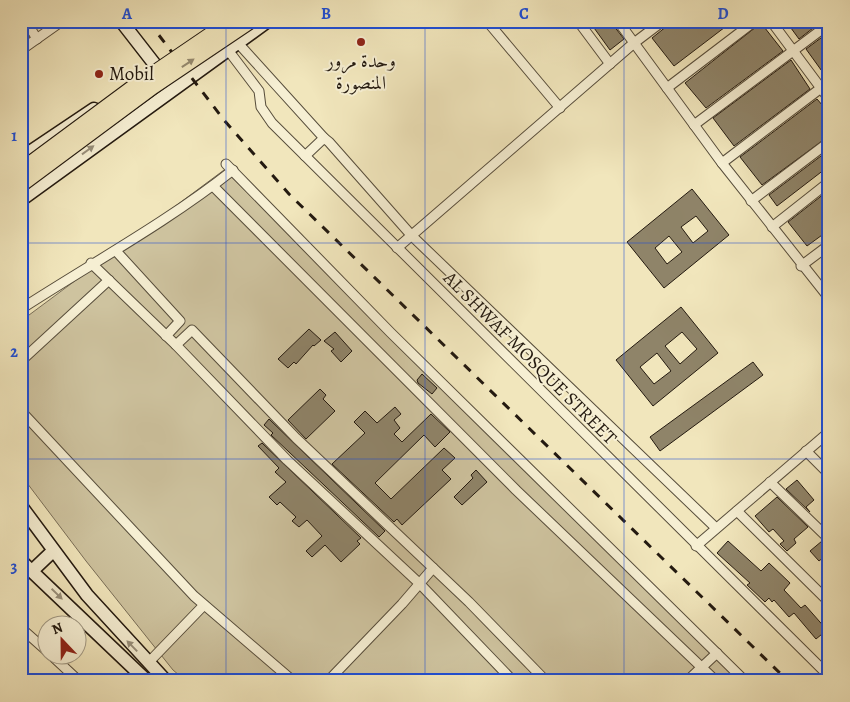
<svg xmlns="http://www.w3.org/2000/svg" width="850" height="702" font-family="Alegreya,Amiri,serif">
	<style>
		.green { fill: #cec39f; stroke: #796e58 }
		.building { fill: #8f8469; stroke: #241a10; fill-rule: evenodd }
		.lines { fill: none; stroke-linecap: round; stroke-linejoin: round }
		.minor-casing { stroke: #574d3b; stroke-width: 11 }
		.secondary-casing { stroke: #241a10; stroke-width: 15 }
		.minor { stroke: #f6efd3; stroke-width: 9 }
		.secondary { stroke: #f6efd3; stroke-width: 12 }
		.rail { stroke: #241a10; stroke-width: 3; stroke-dasharray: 9 9; stroke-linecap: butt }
		.primary-bridge-casing { stroke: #241a10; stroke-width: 16; stroke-linecap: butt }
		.primary-bridge { stroke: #f1e6bc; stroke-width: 14 }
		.oneway { fill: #958a6f }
		.oneway2 { fill: #988f7b }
		.grid { fill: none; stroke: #1d4ed8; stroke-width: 1; stroke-opacity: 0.55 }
		.poi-dot { fill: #8f2418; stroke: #f6efd3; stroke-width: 2 }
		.labels { text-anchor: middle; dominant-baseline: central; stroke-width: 4; stroke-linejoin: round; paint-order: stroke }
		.poi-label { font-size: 19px; fill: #241a10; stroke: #f6efd3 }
		.street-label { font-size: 19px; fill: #241a10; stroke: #f6efd3 }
		.neatline { fill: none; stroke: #1d4ed8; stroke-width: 2 }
		.grid-label { font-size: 16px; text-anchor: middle; font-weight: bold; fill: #1d4ed8 }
	</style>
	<rect width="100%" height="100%" fill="#f1e6bc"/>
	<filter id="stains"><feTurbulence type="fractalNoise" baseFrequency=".004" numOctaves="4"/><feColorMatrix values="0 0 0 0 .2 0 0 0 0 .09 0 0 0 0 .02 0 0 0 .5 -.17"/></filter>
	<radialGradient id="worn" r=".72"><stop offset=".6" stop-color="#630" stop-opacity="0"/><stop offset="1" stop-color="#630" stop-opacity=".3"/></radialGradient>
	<polygon class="green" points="224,170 751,681 186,681 173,670 86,561 21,475 21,321"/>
	<g class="building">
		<polygon points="589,21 610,21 624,39 610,50"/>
		<polygon points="669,21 733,21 674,66 652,38 667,26"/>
		<polygon points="792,21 822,21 799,39 788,24"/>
		<polygon points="761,23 783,51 706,108 685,83"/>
		<polygon points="829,32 829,70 824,74 806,49"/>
		<polygon points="791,60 810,89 734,146 713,118"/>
		<polygon points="817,99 829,113 829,136 762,185 740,157"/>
		<polygon points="829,150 829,166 777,206 769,195"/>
		<path d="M692,189L729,235L664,288L627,242ZM696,216L708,231L693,243L681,227ZM669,236L682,252L667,264L655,248Z"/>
		<polygon points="829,190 829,230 807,246 788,222"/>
		<path d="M681,307L718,353L653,406L616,360ZM682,332L697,349L680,364L665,346ZM657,353L671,371L654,384L640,367Z"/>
		<polygon points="309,329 321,340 314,346 313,345 296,364 294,362 288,368 278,359"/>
		<polygon points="335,332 352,351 341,362 331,351 334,349 324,341"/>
		<polygon points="753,362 763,375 660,451 650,437"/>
		<polygon points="422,374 437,388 432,394 418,383 417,380"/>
		<polygon points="320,389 326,395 323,399 335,411 306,439 288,420"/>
		<polygon points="395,407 401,414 394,420 400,428 394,434 402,442 431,414 450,432 435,447 424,435 375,483 391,499 444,448 455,458 442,470 451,479 402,525 397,519 394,522 332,464 365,433 354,422 365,411 377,423"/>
		<polygon points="269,419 385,531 379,537 271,435 273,433 264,425"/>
		<polygon points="262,443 361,538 357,541 360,544 341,562 325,545 312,557 306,551 322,536 307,520 299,527 292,521 296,517 280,502 277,505 269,497 286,482 275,472 279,468 258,446"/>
		<polygon points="476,470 487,482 462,505 454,497 473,478 471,475"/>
		<polygon points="797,480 814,500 806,507 810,512 786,489"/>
		<polygon points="777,497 808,527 794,539 796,543 787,551 780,544 784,541 773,529 769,532 755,516"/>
		<polygon points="728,541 761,571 769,563 790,583 784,590 801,608 805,605 827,630 816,639 794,613 789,617 774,600 772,602 769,598 765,602 747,585 750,583 717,553"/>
		<polygon points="822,541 829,545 829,553 819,561 810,551"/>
	</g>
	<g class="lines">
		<defs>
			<g id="minor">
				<polyline points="26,21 37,39"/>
				<polyline points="487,21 560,108"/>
				<polyline points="578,21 610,64"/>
				<polyline points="618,21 722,163 829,298"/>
				<polyline points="771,21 829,99"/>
				<polyline points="238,43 324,138"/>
				<polyline points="21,50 62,21"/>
				<polyline points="228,50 259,91 261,107 272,123 829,676"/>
				<polyline points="667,88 755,21"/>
				<polyline points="694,125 829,24"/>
				<polyline points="305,156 324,138 329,142 412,236 716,528"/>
				<polyline points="722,163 829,82"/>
				<polyline points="226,164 391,333 745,681"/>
				<polyline points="213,186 516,490 716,681"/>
				<polyline points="751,201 829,142"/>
				<polyline points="772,227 829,182"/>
				<polyline points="397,248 634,43 663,21"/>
				<polyline points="116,251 180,321 166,336"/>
				<polyline points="91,263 176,345 287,460 420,584 513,681"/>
				<polyline points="801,266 829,245"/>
				<path d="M21,309C92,263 166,223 233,170"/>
				<polyline points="176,345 192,330 296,438 469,602 546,681"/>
				<polyline points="21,361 109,280"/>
				<polyline points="21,411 194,596 293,681"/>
				<polyline points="806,451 829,474"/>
				<polyline points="770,482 829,539"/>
				<polyline points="737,511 829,602"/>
				<polyline points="696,546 829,432"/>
				<polyline points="21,628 48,652"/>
				<polyline points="50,654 79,681"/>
				<polyline points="148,663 204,605"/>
				<polyline points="328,681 402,604 433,568"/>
				<polyline points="687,681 717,653"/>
			</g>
			<g id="secondary">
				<polyline points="121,21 156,66"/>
				<polyline points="21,158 94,109"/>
				<polyline points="21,200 268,21"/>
				<polyline points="21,506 87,595 166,681"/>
				<polyline points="21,561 147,681"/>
				<polyline points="33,570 53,551"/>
			</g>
		</defs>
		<use href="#minor" class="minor-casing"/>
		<use href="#secondary" class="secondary-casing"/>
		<use href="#minor" class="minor"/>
		<use href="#secondary" class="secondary"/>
		<g class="rail">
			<polyline points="132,21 140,32"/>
			<polyline points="148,21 224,120 289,194 788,681"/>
		</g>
		<defs>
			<g id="primary-bridge">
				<polyline points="21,170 133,87 230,21"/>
				<polyline points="21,185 153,87 251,21"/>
			</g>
		</defs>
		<use href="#primary-bridge" class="primary-bridge-casing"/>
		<use href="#primary-bridge" class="primary-bridge"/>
	</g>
	<defs><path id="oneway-solid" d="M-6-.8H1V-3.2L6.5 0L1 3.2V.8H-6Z" transform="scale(1.25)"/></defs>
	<use class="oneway" href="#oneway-solid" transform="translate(188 63) rotate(-34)"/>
	<g class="oneway2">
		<use href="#oneway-solid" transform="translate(88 150) rotate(-36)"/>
		<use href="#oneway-solid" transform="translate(57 594) rotate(44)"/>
		<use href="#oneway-solid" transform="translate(132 646) rotate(-134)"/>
	</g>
	<path class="grid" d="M226,21V681M425,21V681M624,21V681M21,243H829M21,459H829"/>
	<g class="poi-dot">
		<circle cx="361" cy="42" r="5"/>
		<circle cx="99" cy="74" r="5"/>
	</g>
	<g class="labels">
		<g class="poi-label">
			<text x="361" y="61">وحدة مرور<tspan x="361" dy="22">المنصورة</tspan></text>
			<text x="109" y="74" text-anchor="start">Mobil</text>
		</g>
		<g class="street-label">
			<text transform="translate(530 358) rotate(45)">AL SHWAF MOSQUE STREET</text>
		</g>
	</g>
	<rect width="850" height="702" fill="none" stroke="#f1e6bc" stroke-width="55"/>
	<g transform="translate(62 640) rotate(338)"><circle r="24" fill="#f6efd3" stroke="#a29a85"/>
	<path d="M0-4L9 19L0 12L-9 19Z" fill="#8f2418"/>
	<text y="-8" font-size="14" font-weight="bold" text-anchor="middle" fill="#241a10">N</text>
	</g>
	<rect x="28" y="28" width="794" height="646" class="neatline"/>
	<g class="grid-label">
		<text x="127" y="19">A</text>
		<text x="326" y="19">B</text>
		<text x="524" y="19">C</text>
		<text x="723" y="19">D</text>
		<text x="14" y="141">1</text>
		<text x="14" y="357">2</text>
		<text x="14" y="572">3</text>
	</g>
	<rect width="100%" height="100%" filter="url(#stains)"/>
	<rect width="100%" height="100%" fill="url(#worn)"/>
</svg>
